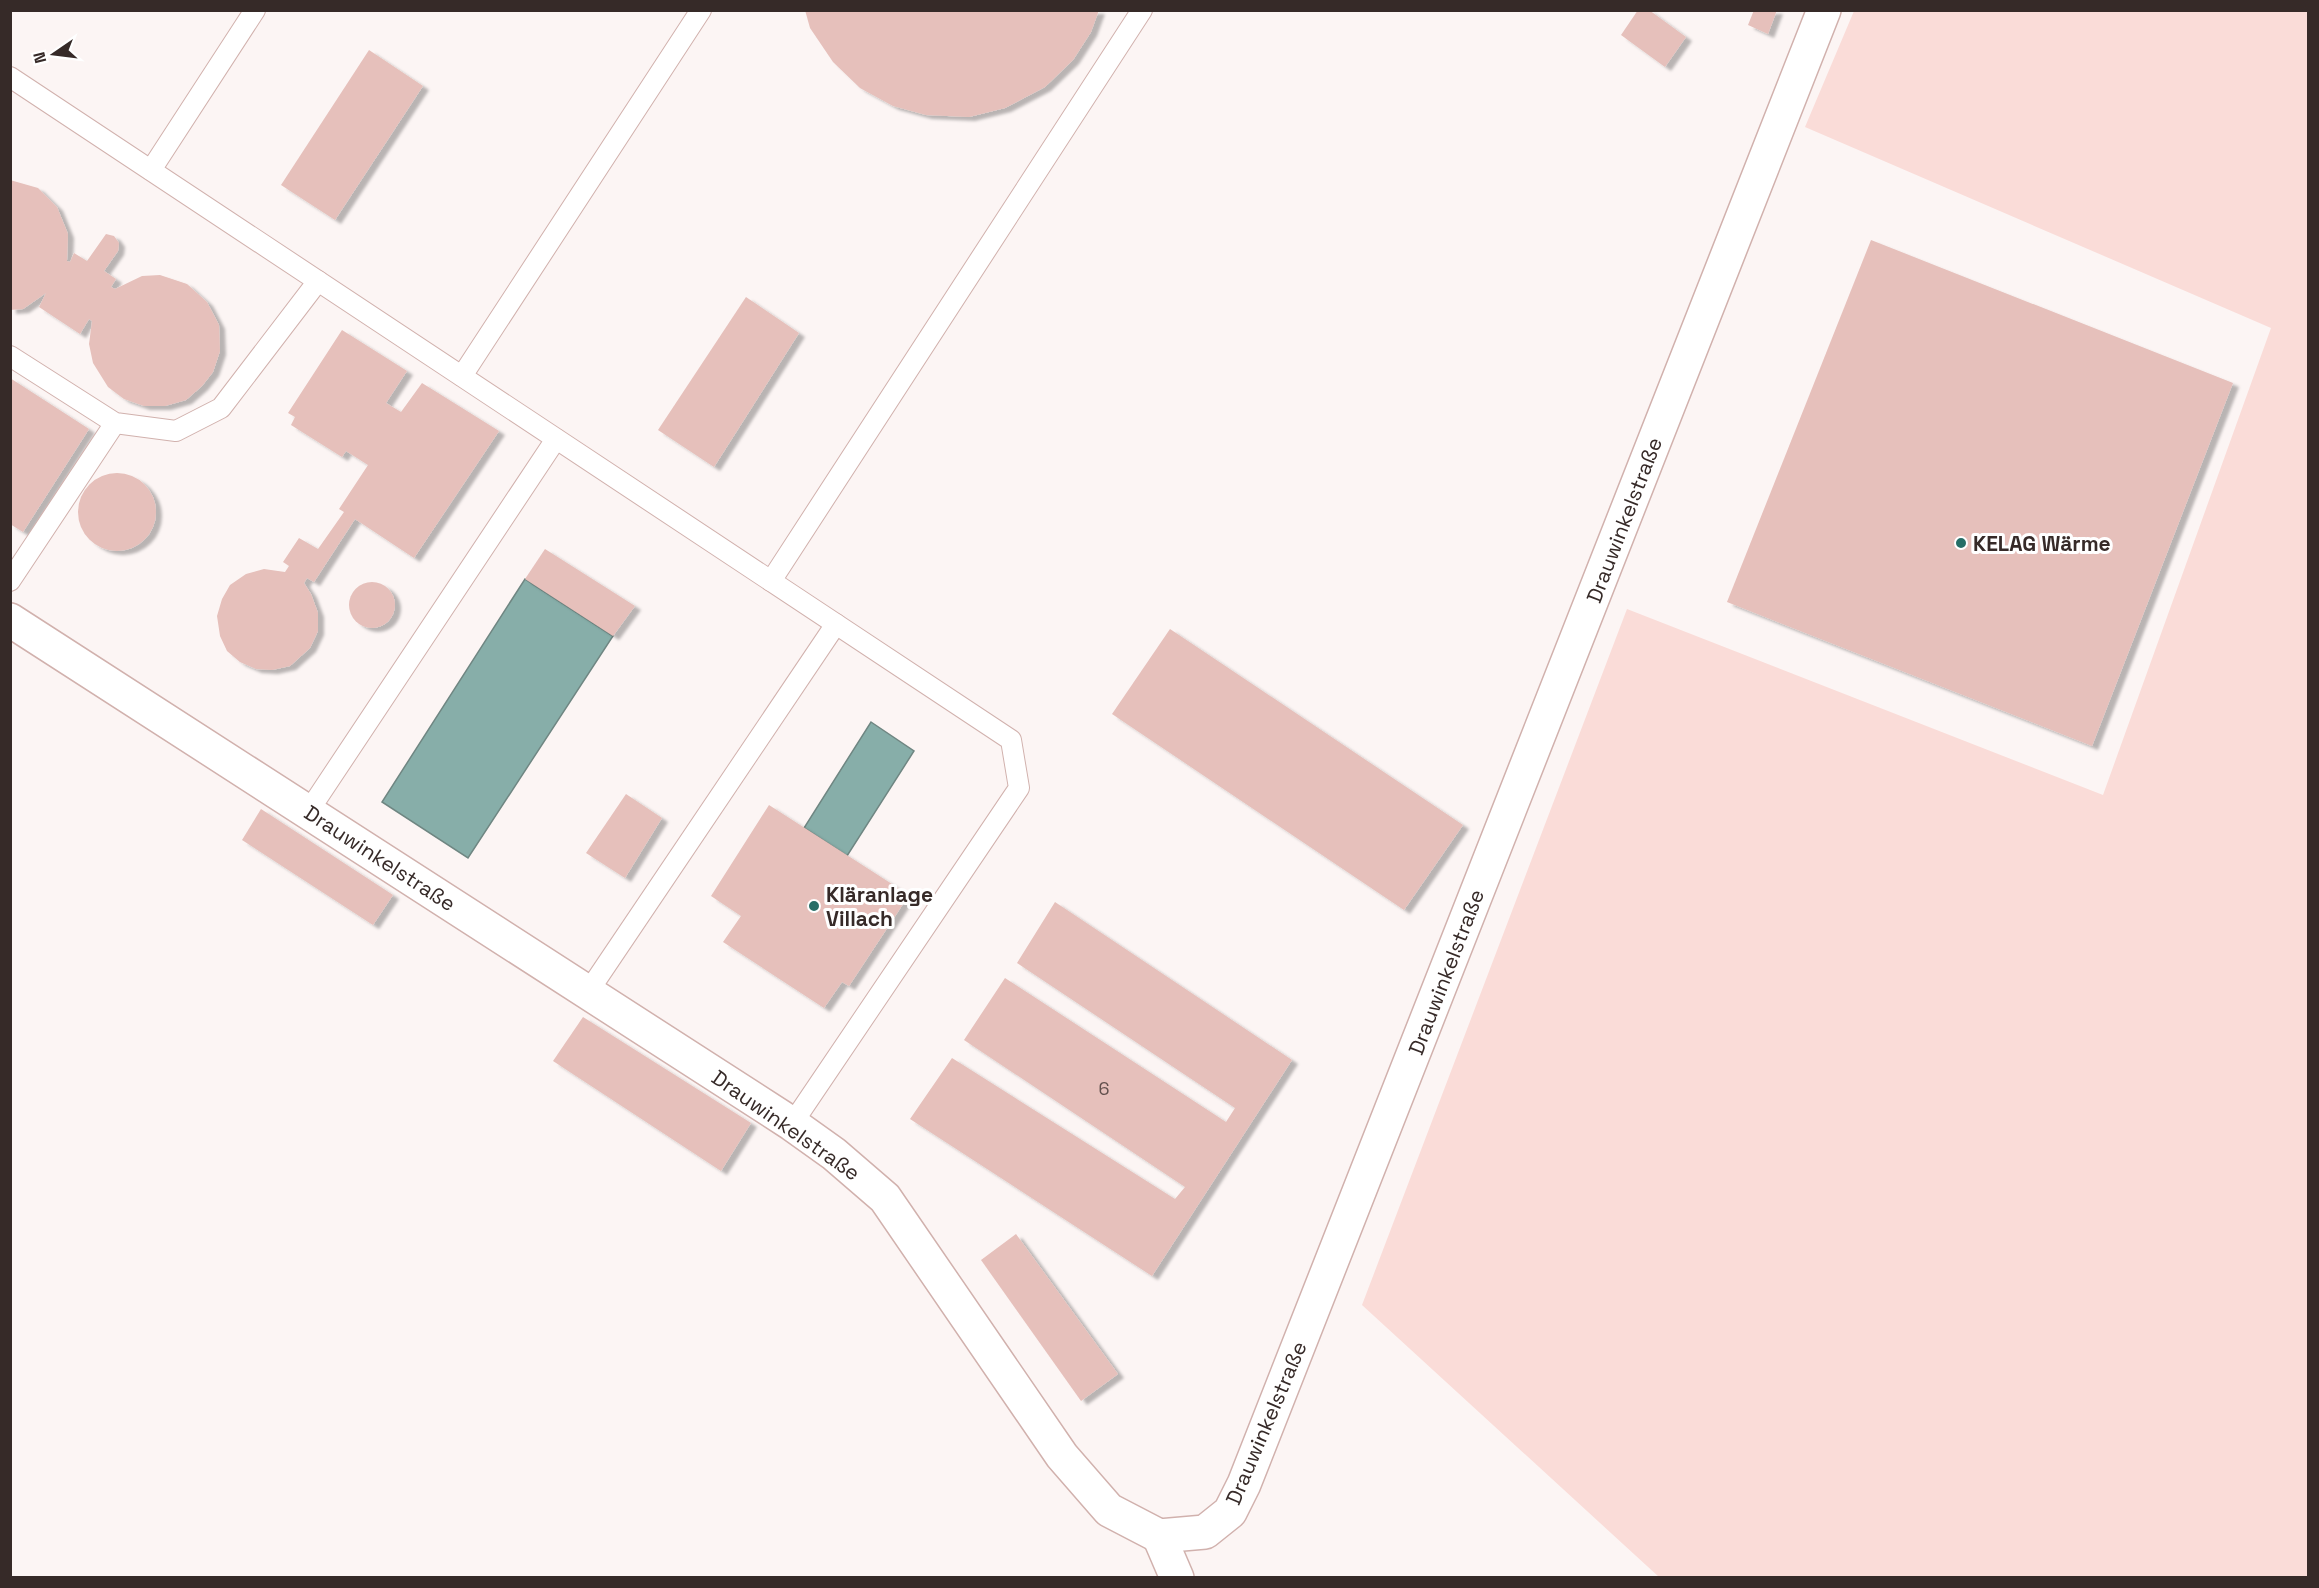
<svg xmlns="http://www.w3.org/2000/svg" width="2319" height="1588" font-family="'Space Grotesk',sans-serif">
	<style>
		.green { fill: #fadcd8 }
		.water { fill: #87aea9; stroke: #6f8682; stroke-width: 1.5 }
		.building { fill: #e6c0bb; filter: url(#shadow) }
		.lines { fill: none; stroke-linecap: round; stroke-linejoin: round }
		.service-casing { stroke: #d1b1ad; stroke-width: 22 }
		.minor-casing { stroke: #d1b1ad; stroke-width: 36 }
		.service { stroke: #fff; stroke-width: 20 }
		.minor { stroke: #fff; stroke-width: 33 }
		.poi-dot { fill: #266e67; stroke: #fff; stroke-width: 2 }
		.labels { text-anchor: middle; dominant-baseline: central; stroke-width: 6; stroke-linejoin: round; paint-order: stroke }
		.number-label { font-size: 18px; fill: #62504d }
		.street-label { font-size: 21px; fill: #362a28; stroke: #fff }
		.poi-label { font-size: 21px; font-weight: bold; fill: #362a28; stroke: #fff; text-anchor: start }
	</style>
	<defs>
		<filter id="shadow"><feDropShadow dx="6" dy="4" stdDeviation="1.5" flood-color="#0004"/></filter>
	</defs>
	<rect width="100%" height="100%" fill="#fcf5f4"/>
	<polygon class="green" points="1854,11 2308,11 2308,1577 1659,1577 1362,1305 1627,609 2103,795 2271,328 1805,127"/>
	<g class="water">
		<polygon points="525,579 613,636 468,858 382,802"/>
		<polygon points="871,722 914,751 847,856 804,828"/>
	</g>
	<g class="building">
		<polygon points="805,10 1099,10 1091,32 1073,60 1045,87 1005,108 969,117 926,115 893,106 860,88 833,62 810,28"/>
		<polygon points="1638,10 1649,10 1686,37 1665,67 1621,35"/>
		<polygon points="1754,10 1777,10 1768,34 1748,25"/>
		<polygon points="369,50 423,86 335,220 281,185"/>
		<polygon points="10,180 38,188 57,207 68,234 67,261 70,262 74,253 87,261 106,234 114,236 119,243 118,251 104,271 116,279 111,287 115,289 142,276 160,275 187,284 207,302 219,325 220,351 213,372 202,386 186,400 165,406 144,406 124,399 108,387 93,363 89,344 92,321 89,319 80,334 39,307 46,293 23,309 10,310"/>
		<polygon points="1871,240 2233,383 2092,746 1727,602"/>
		<polygon points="746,297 799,333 714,467 658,430"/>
		<polygon points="342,330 407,371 386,403 401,412 422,383 499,431 414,558 355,519 314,582 307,578 304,583 311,594 318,613 318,631 310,648 290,666 272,670 256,669 240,662 227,651 220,636 217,616 222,599 230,585 246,574 264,569 285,572 289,566 283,562 299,538 318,549 344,512 339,509 368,465 346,451 342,457 291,425 295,417 288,413"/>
		<polygon points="10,378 89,429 23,532 10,524"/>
		<circle cx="117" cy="512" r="39"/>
		<polygon points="545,549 635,606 613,636 525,579"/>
		<circle cx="372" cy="605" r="23"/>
		<polygon points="1170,629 1463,825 1404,910 1112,714"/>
		<polygon points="626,794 662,818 625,878 586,853"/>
		<polygon points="769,805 909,895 849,986 842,982 824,1008 723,942 741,916 711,896"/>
		<polygon points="261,809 393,895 373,925 242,840"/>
		<polygon points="1055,902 1292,1060 1152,1276 910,1119 952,1058 1175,1199 1185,1187 964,1040 1005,978 1226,1122 1235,1108 1017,963"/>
		<polygon points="583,1017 751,1123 721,1171 553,1061"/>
		<polygon points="1016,1234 1118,1374 1081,1401 981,1260"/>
	</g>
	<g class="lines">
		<defs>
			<g id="service">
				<polyline points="10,77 1011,740 1019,788 792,1124"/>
				<polyline points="151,170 255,10"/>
				<polyline points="10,356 115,423 176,431 221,408 318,281"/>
				<polyline points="462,376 701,10"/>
				<polyline points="10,581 115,423"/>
				<polyline points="771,581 1142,10"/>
				<polyline points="308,812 556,439"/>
				<polyline points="588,992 836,624"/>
			</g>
			<g id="minor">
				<polyline points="10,620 792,1124 834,1154 885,1198 1062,1456 1109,1510 1159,1536 1205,1532 1230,1512 1244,1484 1824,10"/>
				<polyline points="1159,1536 1177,1578"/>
			</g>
		</defs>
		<use href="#service" class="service-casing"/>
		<use href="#minor" class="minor-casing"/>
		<use href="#service" class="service"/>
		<use href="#minor" class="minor"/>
	</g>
	<g class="poi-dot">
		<circle cx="1961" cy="543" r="6"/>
		<circle cx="814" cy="906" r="6"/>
	</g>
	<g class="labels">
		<g class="number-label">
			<text x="1104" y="1088">6</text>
		</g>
		<g class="street-label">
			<text transform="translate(1624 520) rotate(-69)">Drauwinkelstraße</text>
			<text transform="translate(380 858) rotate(33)">Drauwinkelstraße</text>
			<text transform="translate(1446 972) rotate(-69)">Drauwinkelstraße</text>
			<text transform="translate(786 1125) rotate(35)">Drauwinkelstraße</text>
			<text transform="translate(1266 1423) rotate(-67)">Drauwinkelstraße</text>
		</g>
		<g class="poi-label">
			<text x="1973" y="543">KELAG Wärme</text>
			<text x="826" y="894">Kläranlage<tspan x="826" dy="24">Villach</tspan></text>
		</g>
	</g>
	<rect width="2319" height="1588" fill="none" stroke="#362a28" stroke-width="24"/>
	<g transform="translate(54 54) rotate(256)" stroke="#ffffff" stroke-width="4.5" paint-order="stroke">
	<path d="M0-4.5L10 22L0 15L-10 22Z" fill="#362a28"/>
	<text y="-9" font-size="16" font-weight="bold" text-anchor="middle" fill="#362a28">N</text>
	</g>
</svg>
